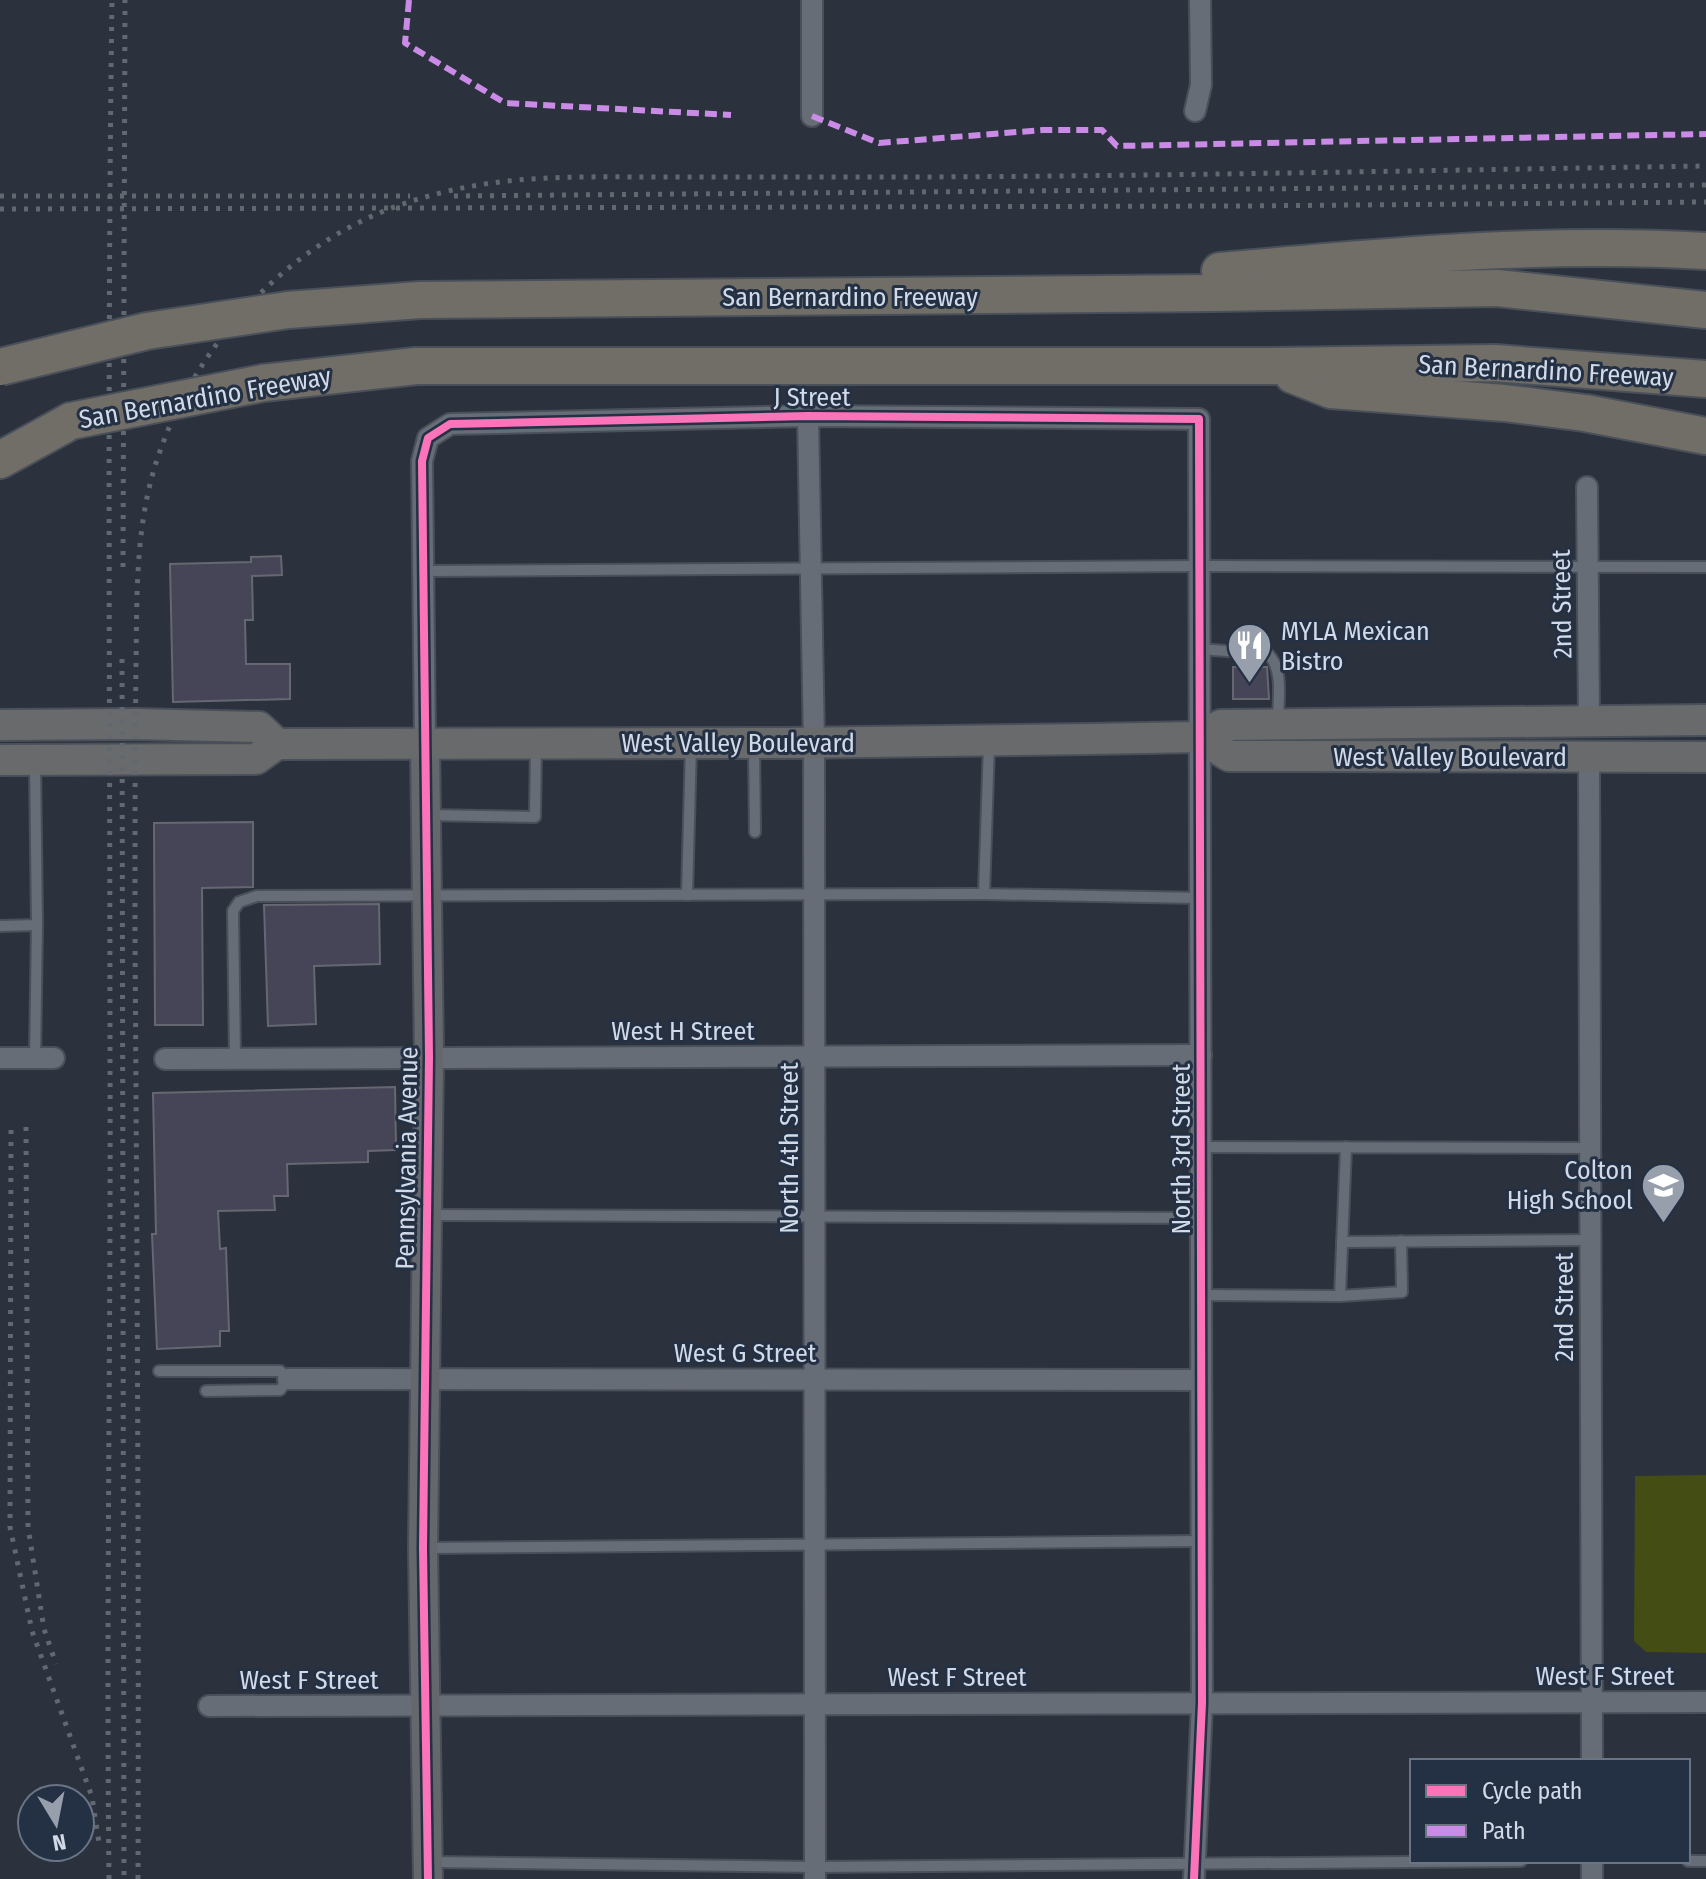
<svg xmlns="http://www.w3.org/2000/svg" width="1706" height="1879" font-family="'Fira Sans Condensed',sans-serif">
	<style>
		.green { fill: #434d14 }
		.building { fill: #464457; stroke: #656771; stroke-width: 2 }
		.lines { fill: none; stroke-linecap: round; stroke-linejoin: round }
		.lane-casing { stroke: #4a505a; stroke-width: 14 }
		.street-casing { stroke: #4a505a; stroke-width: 24 }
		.secondary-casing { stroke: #4a505a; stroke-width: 32 }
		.primary-casing { stroke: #4a505a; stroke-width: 34 }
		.highway-casing { stroke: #4a505a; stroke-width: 40 }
		.lane { stroke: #676d76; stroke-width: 10 }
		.street { stroke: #676d76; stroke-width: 20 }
		.secondary { stroke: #64686c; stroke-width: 28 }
		.primary { stroke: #696a6b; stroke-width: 30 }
		.highway { stroke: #716e68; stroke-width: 36 }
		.rail { stroke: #626870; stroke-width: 5; stroke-dasharray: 4 8; stroke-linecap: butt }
		.highway-bridge-casing { stroke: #4a505a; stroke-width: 40; stroke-linecap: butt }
		.highway-bridge { stroke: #716e68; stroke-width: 36 }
		.quiet { stroke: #ca8be6; stroke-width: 6; stroke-dasharray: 12 6; stroke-linecap: butt }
		.cycleway-casing { stroke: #243044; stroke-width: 13 }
		.cycleway { stroke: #fb73b8; stroke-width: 8 }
		.labels { text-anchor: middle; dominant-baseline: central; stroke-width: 6; stroke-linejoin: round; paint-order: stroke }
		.street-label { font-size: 26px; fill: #d2dae7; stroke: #243044 }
		.poi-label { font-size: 26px; fill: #d2dae7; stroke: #243044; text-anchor: start }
	</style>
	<rect width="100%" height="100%" fill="#2b323d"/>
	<polygon class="green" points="1706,1475 1706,1653 1646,1652 1634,1641 1635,1476"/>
	<g class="building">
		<polygon points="281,556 282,575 252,576 253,620 245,620 246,664 290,664 290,699 173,702 170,564 251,562 251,557"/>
		<polygon points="1233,667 1267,667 1269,699 1233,699"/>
		<polygon points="253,822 253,887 202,888 203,1025 155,1025 154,823"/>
		<polygon points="379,904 380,964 314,966 316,1024 268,1026 264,905"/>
		<polygon points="395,1087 396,1150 368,1151 368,1162 287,1164 288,1196 274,1196 275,1210 218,1211 220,1249 226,1248 229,1331 220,1331 220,1346 157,1349 152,1234 156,1234 153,1093"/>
	</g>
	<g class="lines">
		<defs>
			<g id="lane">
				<polyline points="423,571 1200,566 1706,567"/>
				<path d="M1199,649L1268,654C1284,669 1278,700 1278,720"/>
				<polyline points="754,745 755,832"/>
				<polyline points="35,763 37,925"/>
				<polyline points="427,815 535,817 536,745"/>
				<polyline points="984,894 989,744"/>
				<polyline points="687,895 691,745"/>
				<polyline points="0,926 37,925 35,1058"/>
				<polyline points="235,1058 233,911 239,902 257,896 984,894 1200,898"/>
				<polyline points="1201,1147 1590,1148"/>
				<polyline points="427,1215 1201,1218"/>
				<polyline points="1342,1242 1591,1240"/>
				<polyline points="1201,1295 1340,1296 1346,1147"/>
				<polyline points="1340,1296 1402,1292 1401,1241"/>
				<polyline points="159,1371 280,1371 288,1379 280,1390 206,1391"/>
				<polyline points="425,1548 1201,1541"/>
				<polyline points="1688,1861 1706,1861"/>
				<polyline points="430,1862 815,1867 1521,1861"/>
			</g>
			<g id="street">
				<polyline points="1195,111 1201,85 1200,0"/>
				<polyline points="812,116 812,0"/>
				<polyline points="808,416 814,743 815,1879"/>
				<polyline points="1587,487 1589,719"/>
				<polyline points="425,743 422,461 428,438 450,424 808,416 1199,419 1202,1703 1194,1879"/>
				<polyline points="1589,757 1592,1761"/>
				<polyline points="0,1058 54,1058"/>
				<polyline points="165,1059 1201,1055"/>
				<polyline points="288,1379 1201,1380"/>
				<polyline points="209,1706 1706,1702"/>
				<polyline points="1592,1861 1592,1879"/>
			</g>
			<polyline id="secondary" points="425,743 429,1057 423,1548 428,1879"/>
			<g id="primary">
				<polyline points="0,725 135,724 259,727 277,744"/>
				<polyline points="1199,737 1229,756 1706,757"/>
				<polyline points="0,760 256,759 277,744 787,743 1090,739 1199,737 1221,725 1706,720"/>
			</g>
			<g id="highway">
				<path d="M1220,271C1382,257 1544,241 1706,251"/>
				<polyline points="288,310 420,300 1214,293 1497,288 1706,310"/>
				<polyline points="1293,375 1331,390 1504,403 1585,413 1706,436"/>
				<polyline points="263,383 416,366 1269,366 1495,363 1706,379"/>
				<polyline points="0,460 71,421"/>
			</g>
		</defs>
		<use href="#lane" class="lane-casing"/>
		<use href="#street" class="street-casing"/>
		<use href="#secondary" class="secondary-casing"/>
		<use href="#primary" class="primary-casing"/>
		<use href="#highway" class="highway-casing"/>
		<use href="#lane" class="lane"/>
		<use href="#street" class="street"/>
		<use href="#secondary" class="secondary"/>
		<use href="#primary" class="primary"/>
		<use href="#highway" class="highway"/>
		<g class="rail">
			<polyline points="0,196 410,196"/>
			<polyline points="454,196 1706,185"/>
			<polyline points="0,209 1238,206 1706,202"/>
			<polyline points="123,567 125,0"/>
			<polyline points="122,659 124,1879"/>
			<polyline points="26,1127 28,1527 44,1629 56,1664"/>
			<polyline points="11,1130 10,1527 32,1631 92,1797 99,1843"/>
			<path d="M109,1879C106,1605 111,1331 110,1058C110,705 107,352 112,0"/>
			<path d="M138,1879C139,1563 137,1247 135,930C135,842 135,754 136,666C137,593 135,520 160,451C199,340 290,242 403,204C494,173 570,177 664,177C747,177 830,177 913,177C1177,176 1442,170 1706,166"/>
		</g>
		<defs>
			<g id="highway-bridge">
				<polyline points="0,367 147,331 288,310"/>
				<polyline points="71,421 263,383"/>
			</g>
		</defs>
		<use href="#highway-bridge" class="highway-bridge-casing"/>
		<use href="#highway-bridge" class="highway-bridge"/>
		<g class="quiet">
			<polyline points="409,0 405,43 505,103 731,115"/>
			<polyline points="812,116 879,143 1043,130 1102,130 1117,146 1706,134"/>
		</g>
		<defs>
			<polyline id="cycleway" points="428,1879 423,1548 429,1057 422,461 428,438 450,424 808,416 1199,419 1202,1703 1194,1879"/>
		</defs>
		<use href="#cycleway" class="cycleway-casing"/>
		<use href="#cycleway" class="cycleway"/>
	</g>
	<defs>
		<symbol id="restaurant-pin" viewBox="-11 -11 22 30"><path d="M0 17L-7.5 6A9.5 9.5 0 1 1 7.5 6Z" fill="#989fac" stroke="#243044"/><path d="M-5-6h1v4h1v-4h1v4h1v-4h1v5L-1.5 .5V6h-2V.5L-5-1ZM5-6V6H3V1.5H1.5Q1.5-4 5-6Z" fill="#fff"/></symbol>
		<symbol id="school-pin" viewBox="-11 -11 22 30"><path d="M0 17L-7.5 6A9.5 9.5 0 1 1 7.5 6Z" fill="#989fac" stroke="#243044"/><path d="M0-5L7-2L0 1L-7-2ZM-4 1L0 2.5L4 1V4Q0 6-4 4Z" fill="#fff"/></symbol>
	</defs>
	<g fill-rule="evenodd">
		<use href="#restaurant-pin" x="1224" y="620" width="51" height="69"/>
		<use href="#school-pin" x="1638" y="1160" width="51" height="69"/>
	</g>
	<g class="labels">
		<g class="street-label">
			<text x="850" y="297">San Bernardino Freeway</text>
			<text transform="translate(1546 371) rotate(3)">San Bernardino Freeway</text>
			<text x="812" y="397">J Street</text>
			<text transform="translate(205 398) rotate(-10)">San Bernardino Freeway</text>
			<text transform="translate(1562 604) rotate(-91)">2nd Street</text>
			<text x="738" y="743">West Valley Boulevard</text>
			<text x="1450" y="757">West Valley Boulevard</text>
			<text x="683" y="1031">West H Street</text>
			<text transform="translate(789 1148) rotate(-90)">North 4th Street</text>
			<text transform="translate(1181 1149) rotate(-90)">North 3rd Street</text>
			<text transform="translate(407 1158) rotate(-89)">Pennsylvania Avenue</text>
			<text transform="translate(1564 1307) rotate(-90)">2nd Street</text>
			<text x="745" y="1353">West G Street</text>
			<text x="1605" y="1676">West F Street</text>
			<text x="957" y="1677">West F Street</text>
			<text x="309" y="1680">West F Street</text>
		</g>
		<g class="poi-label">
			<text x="1281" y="631">MYLA Mexican<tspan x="1281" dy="30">Bistro</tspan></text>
			<text x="1633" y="1170" text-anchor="end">Colton<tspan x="1633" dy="30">High School</tspan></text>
		</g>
	</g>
	<rect x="1410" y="1759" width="280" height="104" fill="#243044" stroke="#6a7485" stroke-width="2"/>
	<rect x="1426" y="1785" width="40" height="12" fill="#fb73b8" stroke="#6a7485" stroke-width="2"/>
	<text x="1482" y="1799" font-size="24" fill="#d2dae7">Cycle path</text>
	<rect x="1426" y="1825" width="40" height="12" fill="#ca8be6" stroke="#6a7485" stroke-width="2"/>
	<text x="1482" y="1839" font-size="24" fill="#d2dae7">Path</text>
	<g transform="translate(56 1823) rotate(170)"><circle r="38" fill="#243044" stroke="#6a7485" stroke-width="2"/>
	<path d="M0-6L14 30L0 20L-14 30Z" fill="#989fac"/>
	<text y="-12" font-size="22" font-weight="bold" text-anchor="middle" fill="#d2dae7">N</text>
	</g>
</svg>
